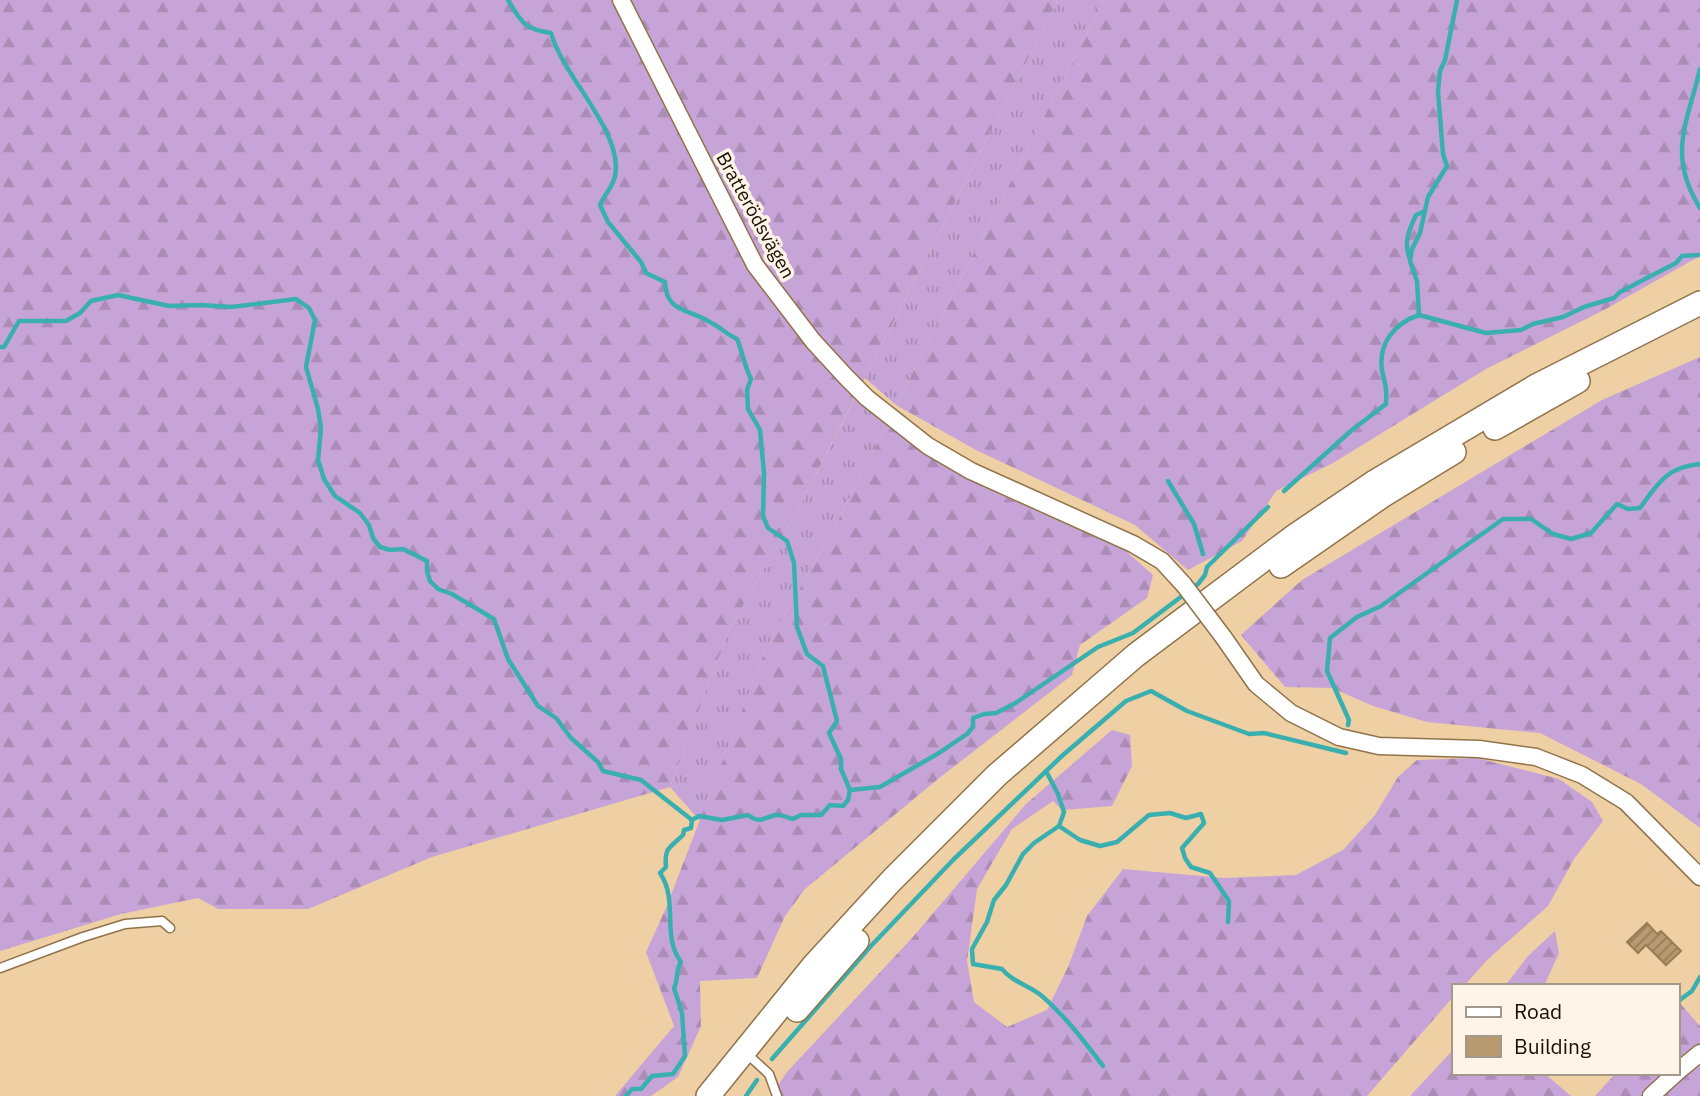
<svg xmlns="http://www.w3.org/2000/svg" width="1700" height="1096" font-family="'IBM Plex Sans',sans-serif">
	<style>
		.grass { fill: url(#grass-tufts) }
		.forest { fill: url(#forest-firs) }
		.lines { fill: none; stroke-linecap: round; stroke-linejoin: round }
		.stream { stroke: #39b0af; stroke-width: 4.5 }
		.building { fill: url(#building-hatch); stroke: #997c54; stroke-width: 2 }
		.service-casing { stroke: #90734b; stroke-width: 11 }
		.minor-casing { stroke: #90734b; stroke-width: 19 }
		.secondary-casing { stroke: #90734b; stroke-width: 26 }
		.service { stroke: #fff; stroke-width: 8 }
		.minor { stroke: #fff; stroke-width: 16 }
		.secondary { stroke: #fff; stroke-width: 23 }
		.minor-bridge-casing { stroke: #90734b; stroke-width: 19; stroke-linecap: butt }
		.minor-bridge { stroke: #fff; stroke-width: 16 }
		.labels { text-anchor: middle; dominant-baseline: central; stroke-width: 7; stroke-linejoin: round; paint-order: stroke }
		.street-label { font-size: 19px; fill: #1b1002; stroke: #fef4e7 }
	</style>
	<defs>
		<pattern id="grass-tufts" width="24" height="20" patternUnits="userSpaceOnUse" patternTransform="scale(1.75)"><rect width="24" height="20" fill="#c7a4d7"/><path d="M3 7l-1-3M5 7V3M7 7l1-3M15 17l-1-3M17 17v-4M19 17l1-3" fill="none" stroke="#aa8cb7"/></pattern>
		<pattern id="forest-firs" width="22" height="20" patternUnits="userSpaceOnUse" patternTransform="scale(1.75)"><rect width="22" height="20" fill="#c7a4d7"/><path d="M5 1l3.5 6h-7zM16 11l3.5 6h-7z" fill="#aa8cb7"/></pattern>
		<pattern id="building-hatch" width="6" height="6" patternUnits="userSpaceOnUse" patternTransform="scale(1.75)"><rect width="6" height="6" fill="#b89a71"/><path d="M-1 1l2-2M0 6l6-6M5 7l2-2" fill="none" stroke="#957c5b"/></pattern>
	</defs>
	<rect width="100%" height="100%" fill="#efcfa4"/>
	<g class="grass">
		<polygon points="1058,0 1104,0 896,405 865,378"/>
		<polygon points="855,398 887,424 834,528 766,648 700,821 670,787 729,630 798,509"/>
	</g>
	<g class="forest">
		<polygon points="0,0 1058,0 798,509 729,630 670,787 432,857 308,909 218,909 198,898 121,914 0,951"/>
		<polygon points="1104,0 1700,0 1700,256 1604,310 1486,369 1333,463 1276,491 1242,541 1188,570 1135,525 976,450 896,405"/>
		<polygon points="1700,357 1700,828 1641,784 1540,733 1427,722 1373,706 1332,688 1285,687 1241,635 1302,580 1602,400"/>
		<polygon points="887,424 966,476 1002,495 1126,551 1153,575 1147,598 1080,645 1072,675 938,779 805,889 785,916 757,978 700,981 701,1026 678,1077 651,1096 615,1096 674,1026 646,952 666,908 766,648 834,528"/>
		<polygon points="1112,730 1130,735 1132,766 1112,806 1062,810 1053,801 1012,829 977,889 967,961 974,1002 1007,1027 1047,1010 1068,967 1087,916 1123,869 1224,878 1296,875 1343,850 1375,815 1398,777 1417,760 1477,758 1559,779 1592,802 1603,821 1574,859 1548,906 1488,959 1464,986 1453,986 1453,997 1367,1096 771,1096 787,1072 912,938 1026,804"/>
		<polygon points="1555,931 1559,953 1544,986 1505,986 1528,956"/>
		<polygon points="1677,1000 1700,1026 1700,1096 1595,1096 1616,1073 1677,1073"/>
		<polygon points="1453,1050 1453,1073 1544,1073 1571,1096 1410,1096"/>
	</g>
	<g class="lines">
		<g class="stream">
			<path d="M508,0C522,23 524,29 551,33C563,77 624,132 615,176C613,187 604,195 600,205L608,222L641,262L646,273L665,282C666,312 688,309 708,321C719,326 726,334 737,339C743,353 744,365 751,379L747,390L748,409L760,430L764,473L763,516L768,528L787,541L794,563L797,627L807,654L823,666L837,721L829,733L841,759V769L850,790"/>
			<path d="M1700,69C1687,124 1667,155 1700,208"/>
			<path d="M1410,259C1403,243 1409,230 1416,215L1423,212"/>
			<polyline points="1419,315 1486,333 1521,330 1533,324 1563,317 1584,307 1614,298 1620,292 1676,263 1682,256 1700,255"/>
			<polyline points="0,347 4,347 19,321 66,321 80,313 91,301 118,295 169,306 200,305 231,307 296,299 309,308 315,320 306,367 318,409 321,428 318,460 324,479 335,496 360,513 369,525 373,538 380,547 390,550 403,549 427,561 427,571 430,581 438,589 452,594 494,619 508,659 538,706 556,718 571,738 598,762 603,771 641,780 692,820"/>
			<polyline points="1168,481 1194,524 1203,554"/>
			<path d="M1284,491L1352,430L1386,404C1387,387 1385,385 1382,370C1378,343 1395,323 1419,315L1417,281L1410,261L1412,249L1420,233L1428,197L1447,166L1443,154L1438,91L1440,71L1445,60L1457,0"/>
			<path d="M1348,725L1349,720L1327,671L1330,638L1357,617L1381,606L1503,519H1531L1553,534L1571,539L1591,533L1617,504L1628,509L1640,508C1658,483 1667,467 1700,464"/>
			<path d="M1046,771L1058,794L1064,812L1059,826L1034,843L1023,854L1006,885L994,900L987,922L972,949L973,964L1002,969C1012,982 1029,985 1042,996C1066,1017 1084,1041 1103,1066"/>
			<polyline points="1059,826 1080,840 1100,846 1117,842 1149,815 1170,813 1186,818 1201,814 1204,823 1182,848 1185,858 1191,867 1210,873 1229,901 1228,922"/>
			<polyline points="1677,1002 1692,991 1700,977"/>
			<polyline points="772,1059 870,947 953,860 1063,755 1126,701 1151,691 1187,711 1249,734 1264,733 1346,753"/>
			<path d="M626,1096L632,1089H641L652,1076L673,1074L685,1056L682,1013L674,988C679,978 675,971 681,962C661,935 679,901 660,873L666,867C664,847 670,848 683,835L684,830L691,828L692,820L699,816L722,820L748,815C760,824 763,818 776,815C780,814 788,818 793,819L801,815H821L830,805L843,806L848,800L850,790L880,787L939,753L967,734L973,727V718L984,714L996,713L1014,704L1098,647L1133,633L1198,584L1205,575L1207,567L1268,507"/>
			<polyline points="746,1096 757,1080"/>
		</g>
	</g>
	<polygon class="building" points="1647,923 1657,934 1661,931 1681,951 1666,965 1646,945 1638,953 1627,942"/>
	<g class="lines">
		<defs>
			<g id="service">
				<polyline points="0,968 83,937 125,924 162,921 170,928"/>
				<polyline points="745,1052 769,1074 777,1096"/>
			</g>
			<g id="minor">
				<polyline points="621,0 755,265 813,341 846,377 867,398 928,446 971,471 1133,544 1162,561 1184,585"/>
				<polyline points="1224,638 1256,684 1291,713 1339,737 1379,746 1479,749 1536,757 1582,775 1626,802 1700,877"/>
				<polyline points="1677,1072 1700,1053"/>
				<polyline points="1651,1096 1676,1073"/>
			</g>
			<g id="secondary">
				<polyline points="1495,428 1578,381"/>
				<polyline points="1281,566 1382,496 1454,452"/>
				<polyline points="797,1010 857,941"/>
				<polyline points="708,1096 814,965 892,880 997,775 1136,655 1296,535 1373,483 1538,385 1700,303"/>
			</g>
		</defs>
		<use href="#service" class="service-casing"/>
		<use href="#minor" class="minor-casing"/>
		<use href="#secondary" class="secondary-casing"/>
		<use href="#service" class="service"/>
		<use href="#minor" class="minor"/>
		<use href="#secondary" class="secondary"/>
		<defs>
			<polyline id="minor-bridge" points="1184,585 1224,638"/>
		</defs>
		<use href="#minor-bridge" class="minor-bridge-casing"/>
		<use href="#minor-bridge" class="minor-bridge"/>
	</g>
	<g class="labels">
		<g class="street-label">
			<text transform="translate(756 215) rotate(61)">Bratterödsvägen</text>
		</g>
	</g>
	<rect x="1452" y="984" width="228" height="91" fill="#fef4e7" stroke="#a3998b" stroke-width="2"/>
	<rect x="1466" y="1007" width="35" height="10" fill="#ffffff" stroke="#a3998b" stroke-width="2"/>
	<text x="1514" y="1019" font-size="21" fill="#1b1002">Road</text>
	<rect x="1466" y="1036" width="35" height="21" fill="#b89a71" stroke="#a3998b" stroke-width="2"/>
	<text x="1514" y="1054" font-size="21" fill="#1b1002">Building</text>
</svg>
